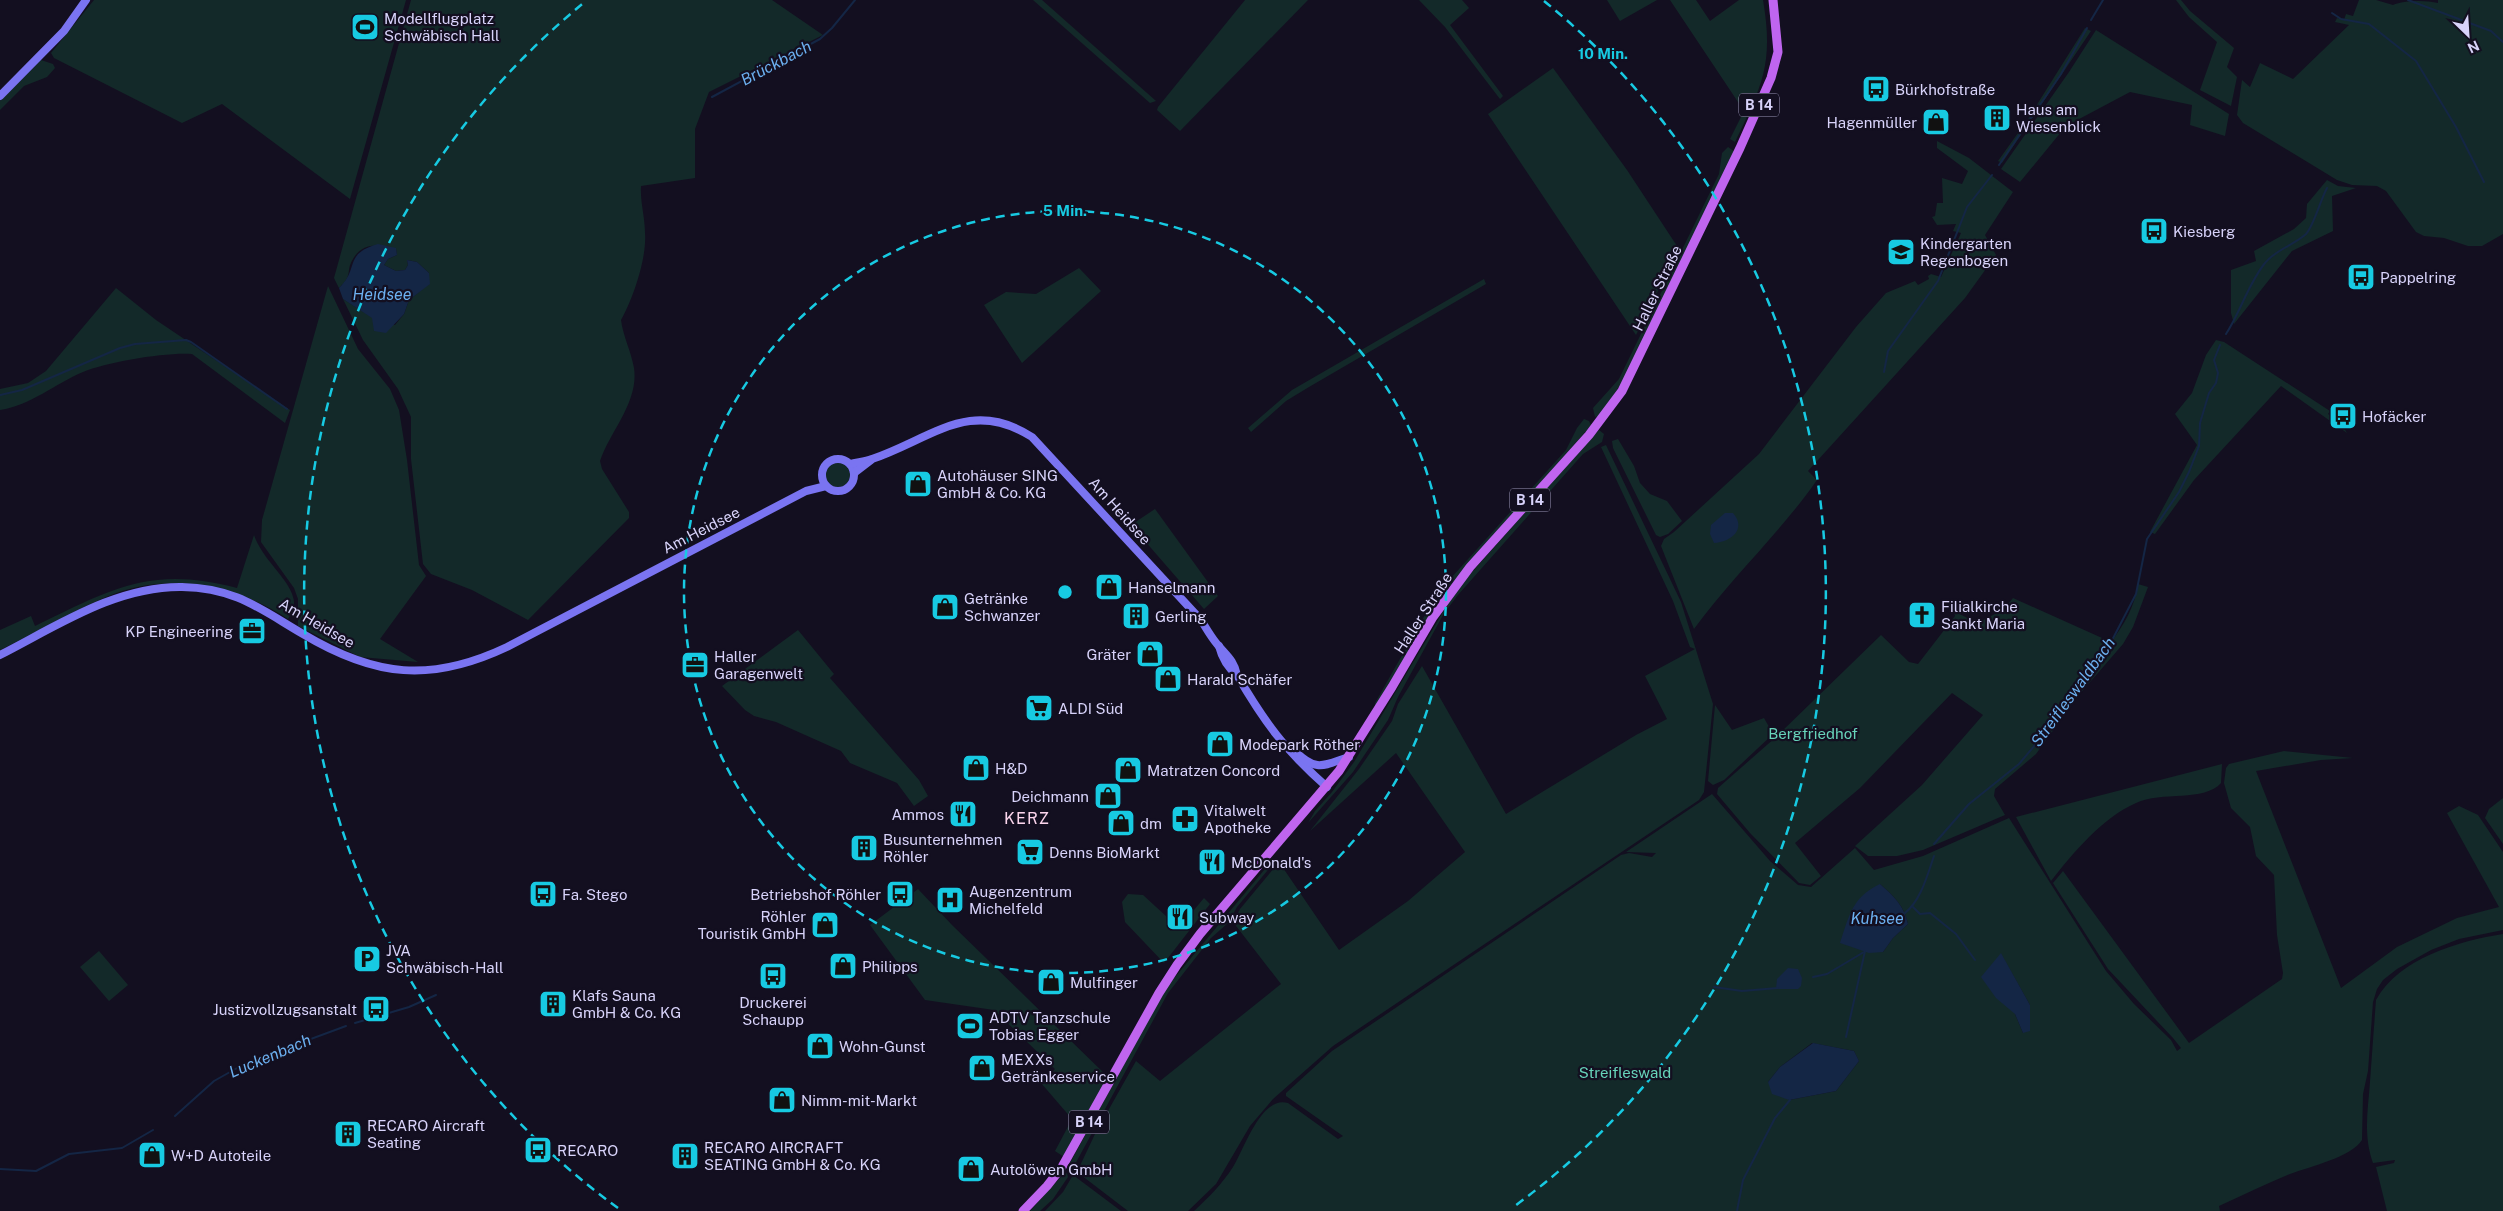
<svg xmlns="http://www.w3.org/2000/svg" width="2503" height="1211" font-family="'Public Sans',sans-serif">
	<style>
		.green { fill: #132929; fill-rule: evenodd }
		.water { fill: #142645 }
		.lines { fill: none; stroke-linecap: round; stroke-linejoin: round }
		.stream { stroke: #142645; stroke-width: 2 }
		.secondary { stroke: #7a74f1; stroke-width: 8 }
		.primary { stroke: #bf65ef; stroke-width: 9 }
		.ring { fill: none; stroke: #17cae2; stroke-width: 2.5; stroke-dasharray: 9 6 }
		.labels { text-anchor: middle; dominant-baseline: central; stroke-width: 4.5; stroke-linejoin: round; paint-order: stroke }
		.shield { fill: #130f20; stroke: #9d98b9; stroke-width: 1 }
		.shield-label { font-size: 14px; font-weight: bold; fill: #d8d3fa }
		.poi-label { font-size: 15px; fill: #d8d3fa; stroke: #130f20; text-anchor: start }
		.street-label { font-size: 15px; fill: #d8d3fa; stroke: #130f20 }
		.park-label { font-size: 15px; fill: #67d3ba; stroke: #130f20 }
		.water-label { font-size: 16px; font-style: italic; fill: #6cb0f0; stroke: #130f20 }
		.neighbourhood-label { font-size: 16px; letter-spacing: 1px; fill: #fbd5ec; stroke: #130f20 }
		.centre { fill: #17cae2; stroke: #130f20; stroke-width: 2.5 }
		.ring-label { font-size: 15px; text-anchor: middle; font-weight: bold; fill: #17cae2; stroke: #130f20; stroke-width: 4.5; stroke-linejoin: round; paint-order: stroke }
	</style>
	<rect width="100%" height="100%" fill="#130f20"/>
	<g class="green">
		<polygon points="94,0 406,0 350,199 222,104 182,123 54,58 51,53"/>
		<path d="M411,0H772L823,35L709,92L695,129V178L641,186C640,202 645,217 645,233C647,258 633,299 621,320C623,336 631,351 634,368C639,402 610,431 600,461L602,469L629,512V518L528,620L472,590L431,574L423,564L411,459V417L398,389L363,340L343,299L373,318L395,325L404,314L409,300L429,284V273L417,262L407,260L408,265L405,270L396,271L384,265L388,259L397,255L396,249C379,244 363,242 353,259C345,272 354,274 339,288L334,278Z"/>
		<polygon points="1033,0 1042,0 1156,101 1150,103"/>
		<polygon points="1245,0 1308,0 1180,131 1157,110 1158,107"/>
		<polygon points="1419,0 1462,0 1469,8 1450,25 1503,96 1500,99 1445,27"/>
		<polygon points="1607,0 1657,0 1620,21"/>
		<path d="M1670,0H1696L1710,21L1739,0H1763C1774,64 1762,86 1735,142L1730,139L1744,111Z"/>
		<polygon points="2176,0 2181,0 2190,11 2234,48 2227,67 2237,77 2231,106 2200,90 2217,42 2189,17"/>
		<path d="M2359,0H2376L2393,5C2404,0 2426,0 2438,3V0H2503V234L2482,246H2468L2444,238L2424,236L2416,232L2386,191L2377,186L2352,185L2337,180L2243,123L2237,115L2242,80L2250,87L2260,63L2293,79L2349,25L2335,22L2337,18L2344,20L2346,14L2353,16Z"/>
		<polygon points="2085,28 2091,31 2002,163 1998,161 2028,119"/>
		<polygon points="2096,30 2229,114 2225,136 2190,125 2192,105 2130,92 2066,126 2020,182 2001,169 2069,72"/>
		<polygon points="41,60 53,64 55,68 47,77 24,86 0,110 0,101"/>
		<polygon points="1553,68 1627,170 1679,249 1636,335 1488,114"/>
		<path d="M1937,141L1969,158L2013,192L1985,235L1996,255L1965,298L1808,471L1817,480C1780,533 1732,577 1694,629L1661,546L1664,539L1674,532L1759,454L1856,327L1886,293L1915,281L1918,285L1929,279L1928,276L1931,274L1941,277L1961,233L1953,231L1956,224L1937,225L1932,217L1935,216L1937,203H1943L1942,178L1962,184L1968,171L1937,148Z"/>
		<polygon points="1728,147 1735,152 1622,382 1600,416 1595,417 1593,408 1619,379 1719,174 1722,153"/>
		<polygon points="2327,180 2338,186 2356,188 2332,196 2333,231 2292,251 2234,324 2231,313 2231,270 2256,261 2254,251 2294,229 2306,218 2307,204"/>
		<polygon points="1079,268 1101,291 1022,363 984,305 1006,292 1036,294"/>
		<polygon points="1484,279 1486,284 1309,387 1286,401 1251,432 1248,428 1292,390"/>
		<polygon points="328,286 358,349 390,389 399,410 407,460 419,565 426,576 380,639 418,662 360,657 298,626 298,599 294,588 261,542 262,520"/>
		<path d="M116,288L156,320L290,410L285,423L192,354C166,352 107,362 83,372C55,384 31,405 0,410V389L28,383L46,371Z"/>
		<polygon points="2216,340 2224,342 2330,411 2328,414 2341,423 2347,433 2281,386 2194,480 2155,534 2150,532 2197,445 2175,414 2192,393 2206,355"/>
		<polygon points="1584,419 1589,421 1591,425 1587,430 1445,591 1375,707 1375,703 1430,606 1443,587 1566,450 1577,428"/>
		<polygon points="1599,430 1604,434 1602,442 1583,454 1457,596 1443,615 1398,697 1388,720 1353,772 1308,823 1315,811 1332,792 1354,762 1456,590"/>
		<polygon points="1618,439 1634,466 1640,483 1650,494 1667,501 1682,521 1668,534 1660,537 1656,535 1613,448 1612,441"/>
		<polygon points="1606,445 1681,602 1713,704 1704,792 1699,800 1333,1046 1273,1099 1250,1126 1216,1184 1188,1211 1128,1211 1077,1172 1095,1134 1136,1061 1160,1081 1281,984 1233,922 1240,909 1279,862 1339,950 1408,901 1465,852 1396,753 1310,831 1359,769 1392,721 1398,704 1422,666 1506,814 1636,735 1667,719 1645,676 1695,649 1690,647 1673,601 1601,447"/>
		<circle cx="838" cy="475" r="12"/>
		<polygon points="1155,509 1218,596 1204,609 1131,525"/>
		<path d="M254,535C262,559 289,579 293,597C296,605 292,612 288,619C235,584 167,571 106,597C70,612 35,633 0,650V630L31,616L35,626C111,589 151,565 237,588Z"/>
		<path d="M2138,584L2148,587L2133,627L2123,644L2078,696L2036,754L1995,789L1994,796L2005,815L1923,850L1897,856H1868L1855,846L1922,785L1983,715L1952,693L1860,788L1795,843L1821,876L1810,885L1799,883L1750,833L1717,794L1718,788L1776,737L1881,635L1909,662L1918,664L1955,616L1954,611L1977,623L2003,610L2013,598L2111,642C2124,625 2135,606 2138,584Z"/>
		<polygon points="798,630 834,674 830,678 919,780 928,796 914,806 897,783 850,763 841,751 776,722 754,716 745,710 722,686"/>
		<polygon points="1715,705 1732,730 1764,718 1773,734 1724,780 1713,785 1708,781"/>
		<path d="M2284,751L2353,758L2321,760L2256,771L2341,988L2397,947L2457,918L2499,907L2447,813L2459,806L2478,815L2503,852V930L2459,939L2431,950L2397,969L2383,980L2377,989L2373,1002L2368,1071L2363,1094L2362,1140C2352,1157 2308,1167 2290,1174C2266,1184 2243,1195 2219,1206L2220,1211H1194C1209,1197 1222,1184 1233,1167C1244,1150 1261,1095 1288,1103L1338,1139L1343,1136L1286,1096V1093L1332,1051L1621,855L1629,853L1652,857L1656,853L1626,852L1712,794L1770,861L1798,885L1811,887L1855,848L1874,870L1923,856L2009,818L2106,971L2134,1004L2171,1040L2177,1051L2181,1048L2173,1038L2108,969L2053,883L2063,871L2189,1043L2282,979L2283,973L2277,935L2274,875L2256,856L2250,827L2231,808L2224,783L2226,768L2229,764ZM1880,884C1894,896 1904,906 1908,924L1893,938L1883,952ZM2001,954L2030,1005L2023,1033L2015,1014ZM1812,1043L1854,1051L1859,1061L1836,1091L1789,1100L1768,1082L1780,1067Z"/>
		<path d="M2222,764L2221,783C2205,802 2161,791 2136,803C2103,817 2073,853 2051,881L2016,817Z"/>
		<polygon points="2503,798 2503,844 2485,818 2489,809"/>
		<polygon points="1270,863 1272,865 1237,907 1228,923 1211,938 1168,993 1073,1168 1071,1168 1070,1163 1166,988"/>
		<polygon points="918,889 952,925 1108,1077 1064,1157 1055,1151 1072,1119 1041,1083 1055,1069 994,1010 925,1000 870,925"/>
		<polygon points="1128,894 1143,895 1179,928 1204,898 1210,904 1164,963 1125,922 1122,902"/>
		<path d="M2503,934V1211H2387L2376,1167L2394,1163L2395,1160L2373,1163C2363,1135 2368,1110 2370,1082C2372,1054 2374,1027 2376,1000C2399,958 2459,941 2503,934Z"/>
		<polygon points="99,951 128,985 109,1001 80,967"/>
		<polygon points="1067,1173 1068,1177 1053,1199 1040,1211 1030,1211 1061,1177"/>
		<polygon points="1073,1175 1121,1211 1045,1211 1063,1192"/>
	</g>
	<g class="water">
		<path d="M378,244L396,248L397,255L388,259L384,265L396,271L405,270L408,265L407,260L417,262L429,273L430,284L409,300L404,314L386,333L374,331L372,318L343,299L339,288C360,268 343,254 378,244Z"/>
		<path d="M1725,513H1733C1747,529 1731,542 1714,543L1710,534L1711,525Z"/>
		<path d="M1880,884C1894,896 1904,906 1908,924L1893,938L1883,952L1869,953L1840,943C1849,916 1852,897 1880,884Z"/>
		<polygon points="2001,953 2030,1005 2030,1031 2023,1033 2015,1014 1996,998 1981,977"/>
		<polygon points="1788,968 1798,969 1802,978 1801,986 1798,989 1776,989 1777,979"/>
		<polygon points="1813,1043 1854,1051 1859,1061 1836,1091 1789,1100 1772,1094 1768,1082 1780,1067"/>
	</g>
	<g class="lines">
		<g class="stream">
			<polyline points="2408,0 2491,31 2503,42"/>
			<polyline points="2332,13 2341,19 2369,24 2416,61 2456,127 2484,182"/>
			<polyline points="2091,20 2103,0"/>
			<polyline points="712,97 820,39 832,28 855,0"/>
			<polyline points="1999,165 2061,74 2087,28"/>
			<path d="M2226,334C2241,311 2248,284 2265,263C2275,250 2294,245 2306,234C2314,225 2320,201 2327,188"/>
			<polyline points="1884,372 1888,351 1938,281 1967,207 1992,175"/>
			<polyline points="0,395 22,390 120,348 135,344 186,340 191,342 287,409"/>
			<polyline points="1934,844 1969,804 2019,764 2035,745 2108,648 2136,594 2147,539 2179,492 2189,472 2199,446 2200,423 2209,393 2216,383 2218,373 2214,360 2220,345"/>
			<polyline points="1913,907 1920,914 1930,913 1956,934 1975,960"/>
			<path d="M1905,913C1921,900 1927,876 1934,856"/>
			<polyline points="1813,977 1827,974 1864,952"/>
			<polyline points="1714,987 1742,991 1778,988"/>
			<polyline points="355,1023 409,1007 436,995"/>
			<polyline points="1846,1037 1865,951"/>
			<polyline points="175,1116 214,1081 246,1063 346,1026"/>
			<polyline points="0,1169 36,1171 69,1154 122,1148 153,1130"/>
			<polyline points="1737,1211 1743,1180 1775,1118 1790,1100"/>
		</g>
		<g class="secondary">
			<polyline points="0,96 64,31 86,0"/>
			<circle cx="838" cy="475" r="16"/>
			<path d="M850,464C857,462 865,462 872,459C931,439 970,397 1032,437L1201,620C1206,628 1211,637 1217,644C1226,655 1234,660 1237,675C1265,723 1285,750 1327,787"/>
			<polyline points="854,473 871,460"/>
			<path d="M1219,646C1222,658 1227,667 1237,675"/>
			<path d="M0,655C57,626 116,586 182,587C236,588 260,609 303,634C375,677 431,683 507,647L806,491L826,486"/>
			<path d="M1295,751C1317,773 1324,765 1349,757"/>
		</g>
		<polyline class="primary" points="1023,1211 1047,1186 1062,1167 1159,993 1177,965 1200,934 1339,771 1392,687 1433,617 1470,567 1589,435 1622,391 1740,148 1771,78 1778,52 1773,0"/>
	</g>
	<g class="ring">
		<circle cx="1065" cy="592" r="381"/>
		<path d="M618 1208A761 761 0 0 1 586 1M1544 1A761 761 0 0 1 1512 1208"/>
	</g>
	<defs>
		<symbol id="stadium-square" viewBox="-11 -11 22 22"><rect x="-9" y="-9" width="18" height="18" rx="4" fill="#17cae2" stroke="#130f20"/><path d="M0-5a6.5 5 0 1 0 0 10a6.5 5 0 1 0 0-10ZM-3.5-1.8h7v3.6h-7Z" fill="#111"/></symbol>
		<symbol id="bus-square" viewBox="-11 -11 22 22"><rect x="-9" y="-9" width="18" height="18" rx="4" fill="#17cae2" stroke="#130f20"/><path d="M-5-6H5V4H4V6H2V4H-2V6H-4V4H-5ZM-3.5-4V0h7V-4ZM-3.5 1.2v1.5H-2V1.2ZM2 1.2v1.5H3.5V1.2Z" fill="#111"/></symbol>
		<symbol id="building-square" viewBox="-11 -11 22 22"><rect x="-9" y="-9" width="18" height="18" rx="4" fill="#17cae2" stroke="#130f20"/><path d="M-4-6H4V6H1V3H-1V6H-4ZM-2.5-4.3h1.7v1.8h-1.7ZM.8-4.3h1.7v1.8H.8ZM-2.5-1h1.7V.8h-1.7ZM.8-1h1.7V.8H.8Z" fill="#111"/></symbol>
		<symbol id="shop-square" viewBox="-11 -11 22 22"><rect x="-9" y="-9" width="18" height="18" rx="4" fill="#17cae2" stroke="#130f20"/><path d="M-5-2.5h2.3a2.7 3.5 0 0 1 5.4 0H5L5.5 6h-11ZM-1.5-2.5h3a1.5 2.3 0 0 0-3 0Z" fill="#111"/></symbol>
		<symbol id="school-square" viewBox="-11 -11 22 22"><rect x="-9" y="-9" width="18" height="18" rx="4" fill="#17cae2" stroke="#130f20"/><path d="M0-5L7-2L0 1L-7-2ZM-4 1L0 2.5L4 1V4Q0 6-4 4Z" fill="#111"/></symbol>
		<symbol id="church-square" viewBox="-11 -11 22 22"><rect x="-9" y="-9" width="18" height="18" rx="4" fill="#17cae2" stroke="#130f20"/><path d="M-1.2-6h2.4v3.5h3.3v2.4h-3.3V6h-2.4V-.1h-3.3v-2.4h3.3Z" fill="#111"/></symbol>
		<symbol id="office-square" viewBox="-11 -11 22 22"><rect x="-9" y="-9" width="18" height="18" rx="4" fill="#17cae2" stroke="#130f20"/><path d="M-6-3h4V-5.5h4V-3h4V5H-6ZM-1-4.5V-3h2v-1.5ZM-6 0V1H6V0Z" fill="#111"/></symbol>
		<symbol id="supermarket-square" viewBox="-11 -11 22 22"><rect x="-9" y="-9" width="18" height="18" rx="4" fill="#17cae2" stroke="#130f20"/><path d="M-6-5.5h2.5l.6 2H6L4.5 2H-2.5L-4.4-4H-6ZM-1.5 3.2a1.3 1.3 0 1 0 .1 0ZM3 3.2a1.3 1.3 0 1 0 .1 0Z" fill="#111"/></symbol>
		<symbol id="restaurant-square" viewBox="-11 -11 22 22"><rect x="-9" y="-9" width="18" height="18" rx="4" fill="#17cae2" stroke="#130f20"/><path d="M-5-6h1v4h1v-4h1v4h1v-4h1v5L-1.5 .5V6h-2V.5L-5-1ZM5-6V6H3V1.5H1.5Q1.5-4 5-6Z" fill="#111"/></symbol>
		<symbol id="pharmacy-square" viewBox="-11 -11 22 22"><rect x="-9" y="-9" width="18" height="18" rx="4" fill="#17cae2" stroke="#130f20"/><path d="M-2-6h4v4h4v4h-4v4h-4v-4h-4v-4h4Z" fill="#111"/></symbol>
		<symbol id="hospital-square" viewBox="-11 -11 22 22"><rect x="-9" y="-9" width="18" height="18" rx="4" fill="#17cae2" stroke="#130f20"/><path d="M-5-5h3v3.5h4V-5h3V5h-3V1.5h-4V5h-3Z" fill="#111"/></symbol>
		<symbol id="parking-square" viewBox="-11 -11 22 22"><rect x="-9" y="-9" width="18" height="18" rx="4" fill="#17cae2" stroke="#130f20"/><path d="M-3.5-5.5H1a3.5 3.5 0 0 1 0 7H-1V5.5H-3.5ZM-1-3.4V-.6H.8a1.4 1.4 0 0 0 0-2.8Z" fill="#111"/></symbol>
	</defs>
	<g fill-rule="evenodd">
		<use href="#stadium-square" x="349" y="11" width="32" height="32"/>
		<use href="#bus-square" x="1860" y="73" width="32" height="32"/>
		<use href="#building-square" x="1981" y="102" width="32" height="32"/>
		<use href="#shop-square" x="1920" y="106" width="32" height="32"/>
		<use href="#bus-square" x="2138" y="215" width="32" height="32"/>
		<use href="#school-square" x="1885" y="236" width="32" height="32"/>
		<use href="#bus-square" x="2345" y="261" width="32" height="32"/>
		<use href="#bus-square" x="2327" y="400" width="32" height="32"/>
		<use href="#shop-square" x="902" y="468" width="32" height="32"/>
		<use href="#shop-square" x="1093" y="571" width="32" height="32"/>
		<use href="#shop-square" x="929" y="591" width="32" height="32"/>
		<use href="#church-square" x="1906" y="599" width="32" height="32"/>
		<use href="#building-square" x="1120" y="600" width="32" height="32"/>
		<use href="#office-square" x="236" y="615" width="32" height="32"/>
		<use href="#shop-square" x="1134" y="638" width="32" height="32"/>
		<use href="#office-square" x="679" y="649" width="32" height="32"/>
		<use href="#shop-square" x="1152" y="663" width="32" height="32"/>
		<use href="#supermarket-square" x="1023" y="692" width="32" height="32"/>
		<use href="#shop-square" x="1204" y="728" width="32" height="32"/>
		<use href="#shop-square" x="960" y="752" width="32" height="32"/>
		<use href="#shop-square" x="1112" y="754" width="32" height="32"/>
		<use href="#shop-square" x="1092" y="780" width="32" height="32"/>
		<use href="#restaurant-square" x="947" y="798" width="32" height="32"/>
		<use href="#pharmacy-square" x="1169" y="803" width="32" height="32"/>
		<use href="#shop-square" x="1105" y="807" width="32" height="32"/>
		<use href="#building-square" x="848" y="832" width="32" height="32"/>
		<use href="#supermarket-square" x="1014" y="836" width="32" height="32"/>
		<use href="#restaurant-square" x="1196" y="846" width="32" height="32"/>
		<use href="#bus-square" x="527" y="878" width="32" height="32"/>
		<use href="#bus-square" x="884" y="878" width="32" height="32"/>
		<use href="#hospital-square" x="934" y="884" width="32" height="32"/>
		<use href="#restaurant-square" x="1164" y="901" width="32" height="32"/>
		<use href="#shop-square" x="809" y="909" width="32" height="32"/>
		<use href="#parking-square" x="351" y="943" width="32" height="32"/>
		<use href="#shop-square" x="827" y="950" width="32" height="32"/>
		<use href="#bus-square" x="757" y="960" width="32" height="32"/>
		<use href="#shop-square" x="1035" y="966" width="32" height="32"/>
		<use href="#building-square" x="537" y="988" width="32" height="32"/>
		<use href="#bus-square" x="360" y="993" width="32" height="32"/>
		<use href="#stadium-square" x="954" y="1010" width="32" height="32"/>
		<use href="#shop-square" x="804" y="1030" width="32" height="32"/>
		<use href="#shop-square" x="966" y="1052" width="32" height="32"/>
		<use href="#shop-square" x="766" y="1084" width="32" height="32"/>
		<use href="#building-square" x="332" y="1118" width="32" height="32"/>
		<use href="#bus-square" x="522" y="1134" width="32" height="32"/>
		<use href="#shop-square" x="136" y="1139" width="32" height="32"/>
		<use href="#building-square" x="669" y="1140" width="32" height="32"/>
		<use href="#shop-square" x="955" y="1153" width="32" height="32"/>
	</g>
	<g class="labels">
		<g class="shield">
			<rect x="1739" y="93.5" width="40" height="23" rx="4"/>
			<rect x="1510" y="488.5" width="40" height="23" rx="4"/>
			<rect x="1069" y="1110.5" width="40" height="23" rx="4"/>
		</g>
		<g class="shield-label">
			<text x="1759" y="105">B 14</text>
			<text x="1530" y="500">B 14</text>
			<text x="1089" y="1122">B 14</text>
		</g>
		<g class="poi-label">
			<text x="384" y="18">Modellflugplatz<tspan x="384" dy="17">Schwäbisch Hall</tspan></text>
			<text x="1895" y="89">Bürkhofstraße</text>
			<text x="2016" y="109">Haus am<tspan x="2016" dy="17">Wiesenblick</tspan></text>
			<text x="1917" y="122" text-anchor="end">Hagenmüller</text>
			<text x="2173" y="231">Kiesberg</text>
			<text x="1920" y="243">Kindergarten<tspan x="1920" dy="17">Regenbogen</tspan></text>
			<text x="2380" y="277">Pappelring</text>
			<text x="2362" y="416">Hofäcker</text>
			<text x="937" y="475">Autohäuser SING<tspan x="937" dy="17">GmbH &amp; Co. KG</tspan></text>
			<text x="1128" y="587">Hanselmann</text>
			<text x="964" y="598">Getränke<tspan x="964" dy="17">Schwanzer</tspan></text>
			<text x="1941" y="606">Filialkirche<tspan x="1941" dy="17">Sankt Maria</tspan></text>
			<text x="1155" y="616">Gerling</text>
			<text x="233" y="631" text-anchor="end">KP Engineering</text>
			<text x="1131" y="654" text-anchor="end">Gräter</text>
			<text x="714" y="656">Haller<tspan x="714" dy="17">Garagenwelt</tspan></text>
			<text x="1187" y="679">Harald Schäfer</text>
			<text x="1058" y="708">ALDI Süd</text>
			<text x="1239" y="744">Modepark Röther</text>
			<text x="995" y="768">H&amp;D</text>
			<text x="1147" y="770">Matratzen Concord</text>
			<text x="1089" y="796" text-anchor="end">Deichmann</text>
			<text x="1204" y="810">Vitalwelt<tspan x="1204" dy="17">Apotheke</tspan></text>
			<text x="944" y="814" text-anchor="end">Ammos</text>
			<text x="1140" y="823">dm</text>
			<text x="883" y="839">Busunternehmen<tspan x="883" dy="17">Röhler</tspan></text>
			<text x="1049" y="852">Denns BioMarkt</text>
			<text x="1231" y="862">McDonald's</text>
			<text x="969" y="891">Augenzentrum<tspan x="969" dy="17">Michelfeld</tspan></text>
			<text x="562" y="894">Fa. Stego</text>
			<text x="881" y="894" text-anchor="end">Betriebshof Röhler</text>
			<text x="806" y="916" text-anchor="end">Röhler<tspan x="806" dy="17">Touristik GmbH</tspan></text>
			<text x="1199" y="917">Subway</text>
			<text x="386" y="950">JVA<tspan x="386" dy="17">Schwäbisch-Hall</tspan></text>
			<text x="862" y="966">Philipps</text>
			<text x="1070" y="982">Mulfinger</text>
			<text x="572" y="995">Klafs Sauna<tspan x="572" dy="17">GmbH &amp; Co. KG</tspan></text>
			<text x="773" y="1002" text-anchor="middle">Druckerei<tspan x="773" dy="17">Schaupp</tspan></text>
			<text x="357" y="1009" text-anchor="end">Justizvollzugsanstalt</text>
			<text x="989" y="1017">ADTV Tanzschule<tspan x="989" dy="17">Tobias Egger</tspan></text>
			<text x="839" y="1046">Wohn-Gunst</text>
			<text x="1001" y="1059">MEXXs<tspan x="1001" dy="17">Getränkeservice</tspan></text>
			<text x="801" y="1100">Nimm-mit-Markt</text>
			<text x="367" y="1125">RECARO Aircraft<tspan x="367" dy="17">Seating</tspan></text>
			<text x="704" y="1147">RECARO AIRCRAFT<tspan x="704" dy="17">SEATING GmbH &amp; Co. KG</tspan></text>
			<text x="557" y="1150">RECARO</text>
			<text x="171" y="1155">W+D Autoteile</text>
			<text x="990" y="1169">Autolöwen GmbH</text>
		</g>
		<g class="street-label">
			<text transform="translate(1657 288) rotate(-64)">Haller Straße</text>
			<text transform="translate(1120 511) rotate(48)">Am Heidsee</text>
			<text transform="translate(701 530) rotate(-27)">Am Heidsee</text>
			<text transform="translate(1423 613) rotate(-57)">Haller Straße</text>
			<text transform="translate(317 623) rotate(30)">Am Heidsee</text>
		</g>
		<g class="park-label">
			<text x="1813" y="733">Bergfriedhof</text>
			<text x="1625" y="1072">Streifleswald</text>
		</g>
		<g class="water-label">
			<text transform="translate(776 63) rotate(-28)">Brückbach</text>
			<text x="382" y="294">Heidsee</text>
			<text transform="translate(2073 692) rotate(-54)">Streifleswaldbach</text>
			<text x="1877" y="918">Kuhsee</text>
			<text transform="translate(270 1056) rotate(-23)">Luckenbach</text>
		</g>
		<g class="neighbourhood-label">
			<text x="1027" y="818">KERZ</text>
		</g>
	</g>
	<circle cx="1065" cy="592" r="8" class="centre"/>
	<g class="ring-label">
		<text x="1603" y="59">10 Min.</text>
		<text x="1065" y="216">5 Min.</text>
	</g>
	<g transform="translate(2468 35) rotate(155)" stroke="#130f20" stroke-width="4" paint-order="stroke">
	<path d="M0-4L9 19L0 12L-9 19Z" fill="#d8d3fa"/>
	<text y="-8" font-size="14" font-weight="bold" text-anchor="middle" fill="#d8d3fa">N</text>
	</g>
</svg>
